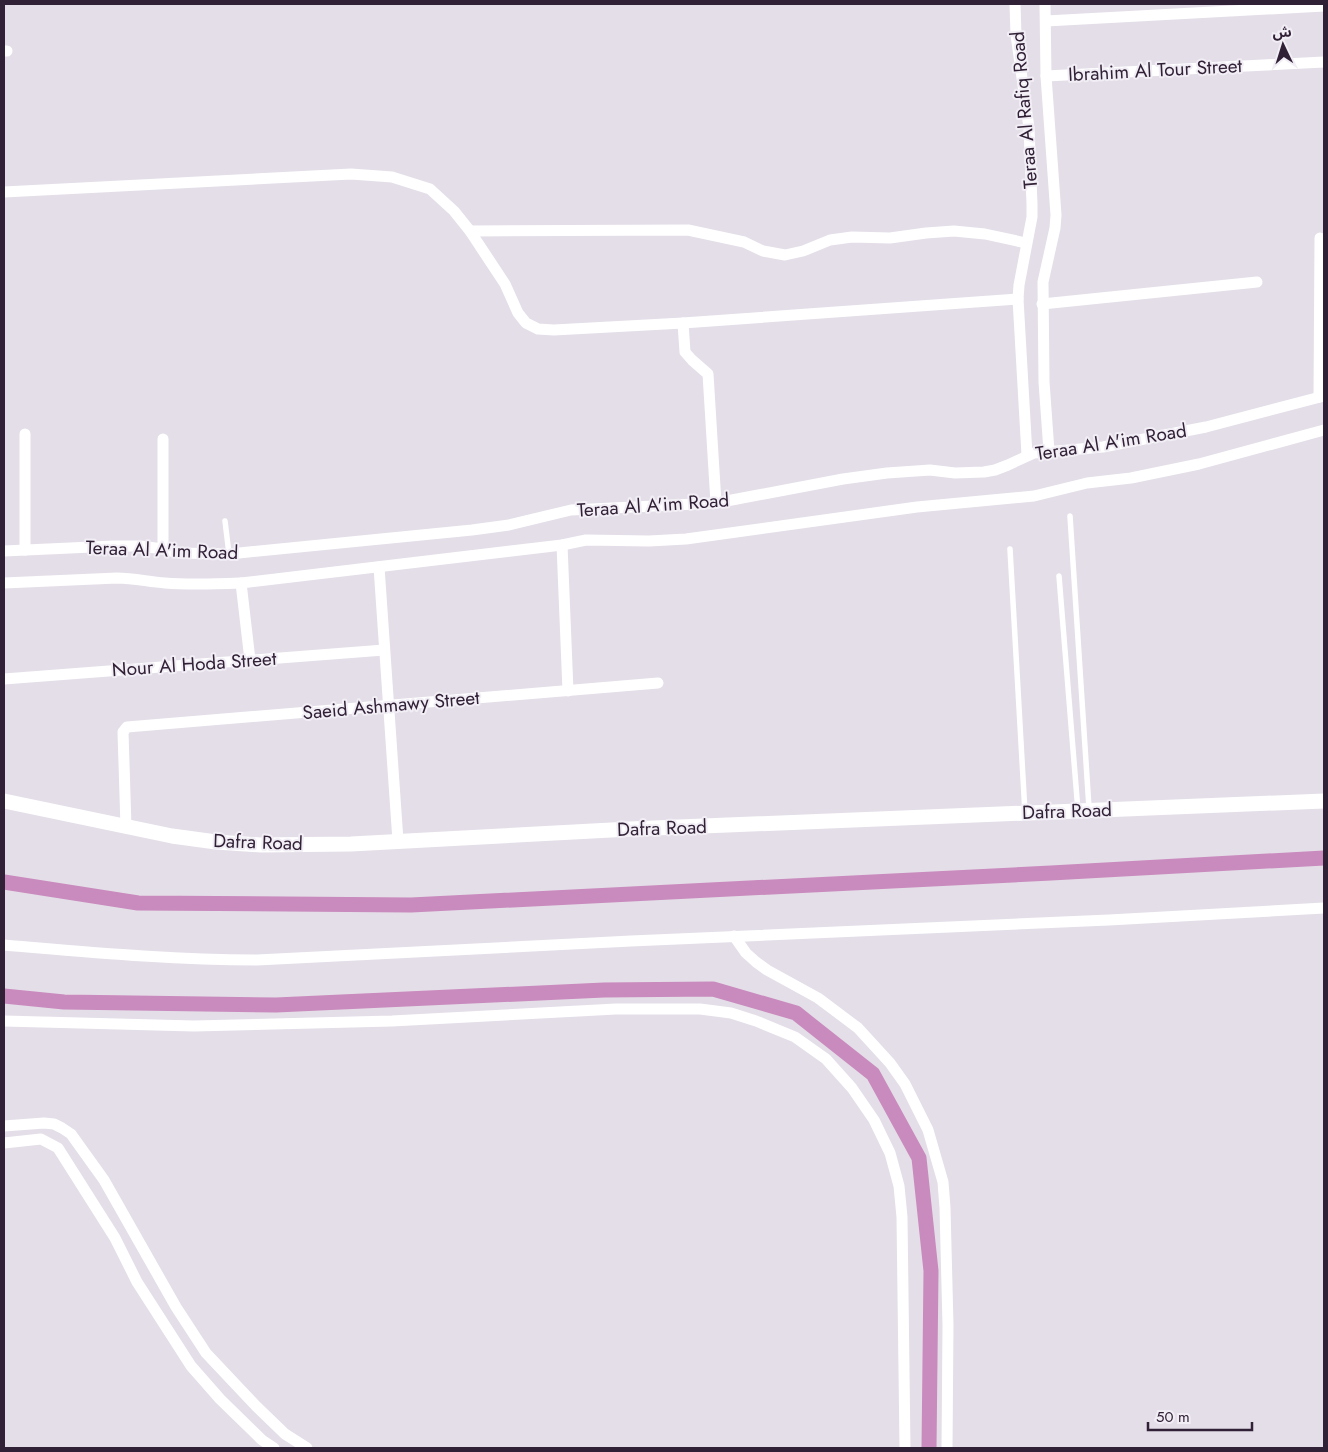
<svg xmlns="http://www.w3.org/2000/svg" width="1328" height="1452" font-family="Jost,'Noto Sans Arabic',sans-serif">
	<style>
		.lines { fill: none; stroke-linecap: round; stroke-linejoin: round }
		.canal { stroke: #c98abd; stroke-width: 15 }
		.lane { stroke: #fff; stroke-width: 5.5 }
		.street { stroke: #fff; stroke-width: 11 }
		.secondary { stroke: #fff; stroke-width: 15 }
		.labels { text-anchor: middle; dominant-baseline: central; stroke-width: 4; stroke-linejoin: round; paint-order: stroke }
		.street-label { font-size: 19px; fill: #312136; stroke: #f2eef5 }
	</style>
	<rect width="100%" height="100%" fill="#e4dee8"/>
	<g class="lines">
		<g class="canal">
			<polyline points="4,882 138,903 411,905 1051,873 1324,858"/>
			<polyline points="4,996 64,1002 276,1005 604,990 713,989 796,1013 873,1074 919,1158 931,1271 929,1448"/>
		</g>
		<g class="lane">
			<polyline points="1070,516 1089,808"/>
			<polyline points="225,521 229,554"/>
			<polyline points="1010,549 1025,813"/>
			<polyline points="1059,576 1078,811"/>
		</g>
		<g class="street">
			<polyline points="1015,4 1016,35 1029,128 1032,204 1032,217 1019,285 1018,299 1027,455"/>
			<polyline points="1045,4 1046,76 1056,215 1055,228 1043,282 1044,382 1049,451"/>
			<polyline points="1046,21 1324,6"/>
			<polyline points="4,51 7,51"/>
			<polyline points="1046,76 1324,62"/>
			<polyline points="4,192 351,174 392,177 430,189 454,211 470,231 505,284 518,313 526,323 538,329 554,330 683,323 1018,299"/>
			<polyline points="470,231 688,230 744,242 763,251 785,255 803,251 830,240 852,237 890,238 926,233 954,231 985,234 1026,243"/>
			<polyline points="1042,304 1257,282"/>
			<polyline points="683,323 685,352 692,360 708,374 716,503"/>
			<polyline points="1319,397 1320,238"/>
			<polyline points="562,545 568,691"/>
			<polyline points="163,549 163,439"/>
			<polyline points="25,550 25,434"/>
			<polyline points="4,551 114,546 140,546 163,549 178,553 229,554 472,530 509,525 571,510 716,503 843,479 887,473 930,470 955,473 984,472 995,470 1008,465 1034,453 1103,447 1206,427 1324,396"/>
			<polyline points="379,567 398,841"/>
			<path d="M4,583L117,578C134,578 149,582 165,583C190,585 215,584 241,583L562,545L586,540L649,541L686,539L917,507L1034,496L1087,483L1131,478L1199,464L1324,430"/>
			<polyline points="241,583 250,660"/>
			<polyline points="4,679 384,650"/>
			<polyline points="126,827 123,732 127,727 658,683"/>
			<polyline points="734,936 746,953 756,962 767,970 818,998 858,1028 890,1063 905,1084 928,1130 943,1182 945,1208 948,1325 947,1448"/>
			<path d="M4,945C88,952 173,960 257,960L631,941L1109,920L1324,908"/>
			<polyline points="4,1021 194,1026 392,1021 616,1009 700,1009 731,1013 756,1021 795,1037 826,1059 852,1088 874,1120 890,1153 899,1186 902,1217 905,1448"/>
			<polyline points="4,1126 44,1123 54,1124 62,1128 71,1134 104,1180 176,1307 206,1353 256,1406 285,1434 307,1448"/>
			<polyline points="4,1143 41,1139 58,1148 115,1238 137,1282 191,1366 220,1399 262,1440 274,1448"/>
		</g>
		<polyline class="secondary" points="4,801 172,836 216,842 261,845 351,844 630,829 1324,801"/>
	</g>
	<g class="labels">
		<g class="street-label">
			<text transform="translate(1155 70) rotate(-3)">Ibrahim Al Tour Street</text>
			<text transform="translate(1024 110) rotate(-95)">Teraa Al Rafiq Road</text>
			<text transform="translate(1111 442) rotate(-9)">Teraa Al A'im Road</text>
			<text transform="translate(653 505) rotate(-4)">Teraa Al A'im Road</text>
			<text transform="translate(162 550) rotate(2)">Teraa Al A'im Road</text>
			<text transform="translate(194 664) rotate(-4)">Nour Al Hoda Street</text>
			<text transform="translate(391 705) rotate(-5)">Saeid Ashmawy Street</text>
			<text transform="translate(1067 811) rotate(-2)">Dafra Road</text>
			<text transform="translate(662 828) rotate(-2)">Dafra Road</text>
			<text transform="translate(258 842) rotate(2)">Dafra Road</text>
		</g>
	</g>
	<rect width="1328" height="1452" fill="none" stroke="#312136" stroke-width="10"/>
	<g transform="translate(1283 45) rotate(356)" stroke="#f2eef5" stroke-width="4" paint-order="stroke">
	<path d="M0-4L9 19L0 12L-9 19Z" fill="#312136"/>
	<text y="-8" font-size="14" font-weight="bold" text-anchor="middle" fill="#312136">ش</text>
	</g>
	<path d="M1148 1422v8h104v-8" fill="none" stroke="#312136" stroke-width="2.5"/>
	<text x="1156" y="1422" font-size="15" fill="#312136" stroke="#f2eef5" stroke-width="4" paint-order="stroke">50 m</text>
</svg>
